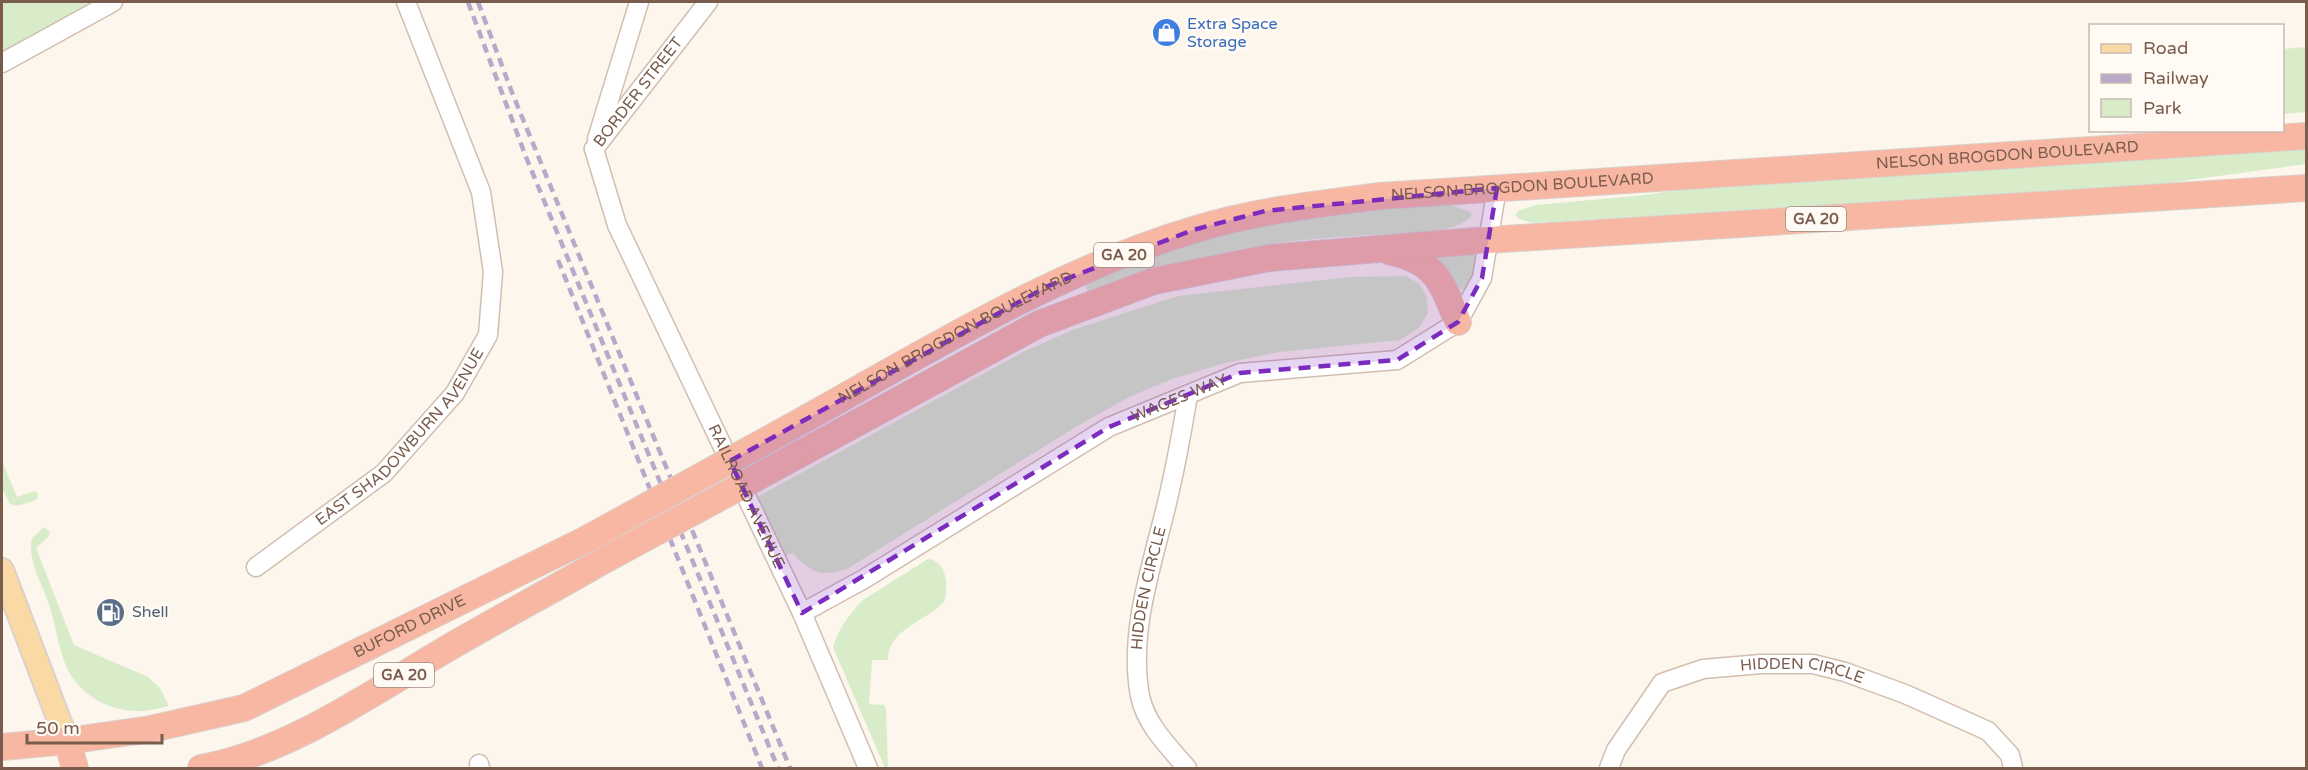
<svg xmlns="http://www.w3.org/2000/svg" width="2308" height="770" font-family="'Varela Round',sans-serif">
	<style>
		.green { fill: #d8ecc9 }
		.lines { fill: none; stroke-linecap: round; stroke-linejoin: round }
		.minor-casing { stroke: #d1beb0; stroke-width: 21 }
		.major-casing { stroke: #dad1cd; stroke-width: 26 }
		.highway-casing { stroke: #dad1cd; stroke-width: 28 }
		.minor { stroke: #fff; stroke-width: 18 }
		.major { stroke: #fbd9a5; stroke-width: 22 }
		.highway { stroke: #f7b7a3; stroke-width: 26 }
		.rail { stroke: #b9a8c9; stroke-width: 4.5; stroke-dasharray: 9 6; stroke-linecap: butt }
		.highway-bridge-casing { stroke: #dad1cd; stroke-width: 28; stroke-linecap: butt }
		.highway-bridge { stroke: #f7b7a3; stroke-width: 26 }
		.marked { fill: #7b2cbf; fill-opacity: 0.2; stroke: #7b2cbf; stroke-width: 4.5; stroke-dasharray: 12 8; stroke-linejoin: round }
		.labels { text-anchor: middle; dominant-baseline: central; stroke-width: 6; stroke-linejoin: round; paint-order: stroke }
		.shield { fill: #fffaf3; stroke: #a28b7f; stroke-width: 1.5 }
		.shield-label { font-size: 15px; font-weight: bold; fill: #7a5c4d }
		.shop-label { font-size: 16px; fill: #366cbe; stroke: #fffaf3; text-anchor: start }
		.street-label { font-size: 16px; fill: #7a5c4d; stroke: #fffaf3 }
		.service-label { font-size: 16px; fill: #4e5e75; stroke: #fffaf3; text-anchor: start }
	</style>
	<rect width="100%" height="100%" fill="#fdf6ec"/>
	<g class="green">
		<polygon points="2,2 111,2 2,57"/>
		<polygon points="2306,47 2306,112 2283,114 2283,49"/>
		<polygon points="2306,147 2306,164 2168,183 1874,203 1533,223 1519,219 1515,215 1518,211 1536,205 1645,195 1683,189"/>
		<path d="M1447,203L1470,212L1472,215C1458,236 1394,234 1371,235C1328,238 1284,240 1243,249C1190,259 1138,273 1088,292L1084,282L1192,241L1315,213Z"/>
		<polygon points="1474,254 1477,262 1470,289 1466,291 1456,287 1435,259"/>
		<path d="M1406,276L1420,284L1427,298L1428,313L1419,328L1400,340L1279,352L1225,363L1172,379L1129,397L1074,428L847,569C822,577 811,574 793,553L786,556L757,497L1025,351L1075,329L1178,296L1350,277Z"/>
		<polygon points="2,461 17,497 35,491 38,494 36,500 17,506 10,504 2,488"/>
		<path d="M44,527L50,532L49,536L36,548L74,645L148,677L160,688L169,706C159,708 147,712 137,711C104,711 73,690 63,658C57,640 55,622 49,604C42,583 27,560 32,538Z"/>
		<path d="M928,559C947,561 949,587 944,602C925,622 888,629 888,660H872L869,704L884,705L886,709L888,768H885L833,647C837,631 851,612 863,600Z"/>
	</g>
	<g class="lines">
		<defs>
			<g id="minor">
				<polyline points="2,63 113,2"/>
				<polyline points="597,139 639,2"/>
				<path id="s1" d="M594,149L617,225L802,613L868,768"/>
				<path id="s2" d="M594,149L708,2"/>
				<path id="s3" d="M256,567L384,473L455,393L488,335L493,272L481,192L406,2"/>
				<path id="s4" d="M802,613L864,579L1109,427L1240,373L1397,360L1458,322L1482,278L1497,188"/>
				<polyline points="479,764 480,768"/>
				<path id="s5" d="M1187,768C1169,747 1146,725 1140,696C1127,626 1157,553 1171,485C1178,455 1183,425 1188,395"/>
				<path id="s6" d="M1609,768L1616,750L1662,683L1703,669L1761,664H1813L1845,672L1905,694L1988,731L2010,755L2013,768"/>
			</g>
			<polyline id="major" points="2,570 67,741"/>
			<g id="highway">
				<path d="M1391,252C1436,261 1442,283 1458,322"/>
				<path id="s7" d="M787,429C918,357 1050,273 1193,230C1254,211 1317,204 1380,196L2306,136"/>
				<polyline points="798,455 1039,324 1154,281 1269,258 1488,240 2306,188"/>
				<polyline points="67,741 75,768"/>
				<path id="s8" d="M2,747L67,741L151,729L244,708L585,540"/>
				<path d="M201,768C286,753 369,695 443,651C494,621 547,593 599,563"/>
			</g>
		</defs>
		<use href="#minor" class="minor-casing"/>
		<use href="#major" class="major-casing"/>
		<use href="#highway" class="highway-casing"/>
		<use href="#minor" class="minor"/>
		<use href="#major" class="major"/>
		<use href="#highway" class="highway"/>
		<g class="rail">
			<polyline points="468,2 526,157 778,768"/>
			<polyline points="478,2 513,95 790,768"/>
			<polyline points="558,260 762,768"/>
		</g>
		<defs>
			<g id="highway-bridge">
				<polyline points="585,540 787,429"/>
				<polyline points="599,563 798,455"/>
			</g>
		</defs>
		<use href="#highway-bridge" class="highway-bridge-casing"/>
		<use href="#highway-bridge" class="highway-bridge"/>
	</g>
	<path class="marked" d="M1497,188L1482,278L1458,322L1397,360L1240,373L1109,427L802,613L730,461L1048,286L1193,230L1265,211Z"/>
	<defs>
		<symbol id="shop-disc" viewBox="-11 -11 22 22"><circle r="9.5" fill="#3f7fe0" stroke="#fffaf3"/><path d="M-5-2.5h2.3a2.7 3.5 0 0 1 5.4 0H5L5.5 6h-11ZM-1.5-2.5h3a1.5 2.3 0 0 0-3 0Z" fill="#fff"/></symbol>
		<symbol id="fuel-disc" viewBox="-11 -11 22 22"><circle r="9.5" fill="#5c6f8a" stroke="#fffaf3"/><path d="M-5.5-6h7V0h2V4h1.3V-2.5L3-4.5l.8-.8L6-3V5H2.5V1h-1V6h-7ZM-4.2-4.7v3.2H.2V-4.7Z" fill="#fff"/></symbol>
	</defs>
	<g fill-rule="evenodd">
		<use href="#shop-disc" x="1150" y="16" width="33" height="33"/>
		<use href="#fuel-disc" x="94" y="596" width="33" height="33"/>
	</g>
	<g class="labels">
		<g class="shield">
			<rect x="1786" y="207" width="60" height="24" rx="4.5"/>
			<rect x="1094" y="243" width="60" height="24" rx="4.5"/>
			<rect x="374" y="663" width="60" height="24" rx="4.5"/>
		</g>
		<g class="shield-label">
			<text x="1816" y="219">GA 20</text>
			<text x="1124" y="255">GA 20</text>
			<text x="404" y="675">GA 20</text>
		</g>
		<g class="shop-label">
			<text x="1187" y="24">Extra Space<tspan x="1187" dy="18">Storage</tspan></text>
		</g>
		<g class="street-label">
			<text stroke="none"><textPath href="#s2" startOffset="72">BORDER STREET</textPath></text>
			<text stroke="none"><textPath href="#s7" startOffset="1272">NELSON BROGDON BOULEVARD</textPath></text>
			<text stroke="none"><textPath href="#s7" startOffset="786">NELSON BROGDON BOULEVARD</textPath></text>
			<text stroke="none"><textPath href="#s7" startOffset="192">NELSON BROGDON BOULEVARD</textPath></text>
			<text stroke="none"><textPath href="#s4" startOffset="435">WAGES WAY</textPath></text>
			<text stroke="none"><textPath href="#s3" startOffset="196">EAST SHADOWBURN AVENUE</textPath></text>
			<text stroke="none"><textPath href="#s1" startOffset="380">RAILROAD AVENUE</textPath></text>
			<text stroke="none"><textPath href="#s5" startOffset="196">HIDDEN CIRCLE</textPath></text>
			<text stroke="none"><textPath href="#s8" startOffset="430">BUFORD DRIVE</textPath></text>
			<text stroke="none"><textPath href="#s6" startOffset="244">HIDDEN CIRCLE</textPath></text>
		</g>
		<g class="service-label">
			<text x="132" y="612">Shell</text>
		</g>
	</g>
	<rect width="2308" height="770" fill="none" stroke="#7a5c4d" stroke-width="6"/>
	<rect x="2089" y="24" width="195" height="108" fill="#fffaf3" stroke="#cabbb1" stroke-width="1.5"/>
	<rect x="2101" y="44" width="30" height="9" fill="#fbd9a5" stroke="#cabbb1" stroke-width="1.5"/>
	<text x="2143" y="54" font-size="18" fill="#7a5c4d">Road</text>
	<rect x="2101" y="74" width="30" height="9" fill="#b9a8c9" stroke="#cabbb1" stroke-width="1.5"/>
	<text x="2143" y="84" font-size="18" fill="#7a5c4d">Railway</text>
	<rect x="2101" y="99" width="30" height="18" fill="#d8ecc9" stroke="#cabbb1" stroke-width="1.5"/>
	<text x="2143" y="114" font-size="18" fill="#7a5c4d">Park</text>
	<path d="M27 734v9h135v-9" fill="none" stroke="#7a5c4d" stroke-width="3"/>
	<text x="36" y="734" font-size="18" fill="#7a5c4d" stroke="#fffaf3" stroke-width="4.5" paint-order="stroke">50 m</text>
</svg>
